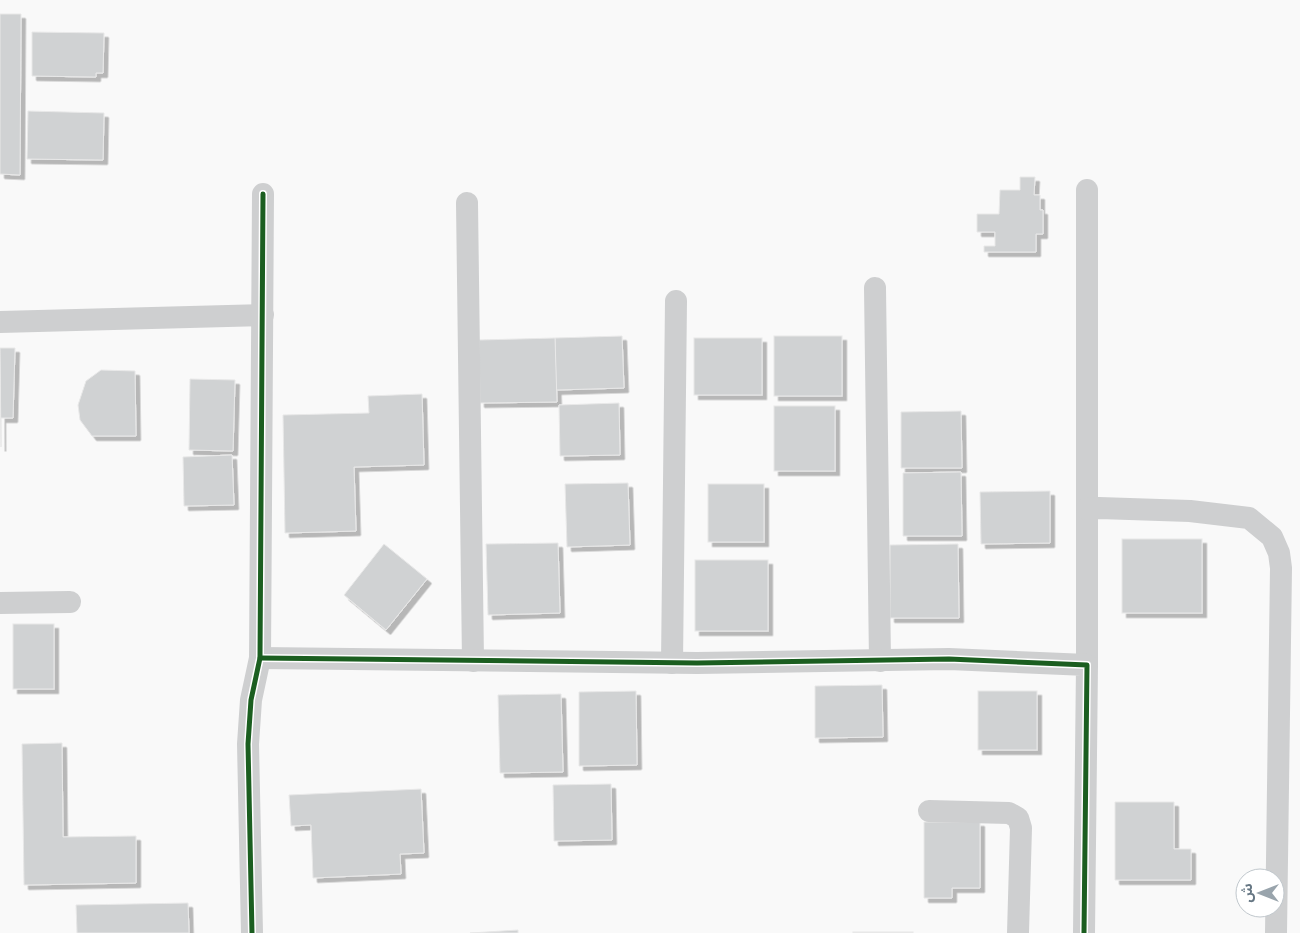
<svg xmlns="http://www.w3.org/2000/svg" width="1300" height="933" font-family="'IBM Plex Sans','Noto Sans Arabic',sans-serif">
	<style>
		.building { fill: #d0d2d3; stroke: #e8e8e8; filter: url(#shadow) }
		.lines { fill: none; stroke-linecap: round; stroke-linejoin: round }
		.minor { stroke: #cecfd0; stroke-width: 22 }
		.cycleway-casing { stroke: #fff; stroke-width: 8 }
		.cycleway { stroke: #1b5e20; stroke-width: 5 }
	</style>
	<defs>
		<filter id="shadow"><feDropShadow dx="4.5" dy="4.5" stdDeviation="0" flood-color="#0004"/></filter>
	</defs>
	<rect width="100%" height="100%" fill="#f9f9f9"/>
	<g class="building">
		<polygon points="0,14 21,14 20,175 0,174"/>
		<polygon points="32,32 104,33 103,73 96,73 96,77 32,76"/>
		<polygon points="28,111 104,113 103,160 27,159"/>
		<polygon points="1020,177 1035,177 1034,195 1040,195 1040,210 1043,210 1043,234 1036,234 1036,252 984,252 984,246 995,246 995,232 977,232 977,214 999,214 1000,190 1020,190"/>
		<polygon points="622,336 624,388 556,390 555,338"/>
		<rect x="774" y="336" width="68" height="60"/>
		<polygon points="555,338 557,402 480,403 479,340"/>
		<rect x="694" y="338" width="68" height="57"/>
		<polygon points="0,348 15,348 13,418 1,418 1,447"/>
		<polygon points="101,370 135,371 136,436 92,436 80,420 78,405 86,381"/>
		<polygon points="190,379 235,380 233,451 189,450"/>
		<polygon points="422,394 424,465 354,467 356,531 285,533 283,415 369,413 368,396"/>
		<polygon points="619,403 620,455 560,456 559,405"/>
		<rect x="774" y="406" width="61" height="65"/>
		<polygon points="961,411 962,468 901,468 901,412"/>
		<polygon points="232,455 234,505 184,506 183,457"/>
		<polygon points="961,472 962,536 903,536 903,473"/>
		<polygon points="628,483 630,545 567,547 565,484"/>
		<rect x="708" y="484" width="56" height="58"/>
		<polygon points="1050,491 1050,543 981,544 980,492"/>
		<rect x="1122" y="539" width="80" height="74"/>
		<polygon points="558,543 560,613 488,615 486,544"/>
		<polygon points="384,544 427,579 386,630 344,595"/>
		<polygon points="958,544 959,618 890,618 890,545"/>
		<rect x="695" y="560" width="73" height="71"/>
		<rect x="13" y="624" width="41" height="65"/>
		<polygon points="882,685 883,737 815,738 815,686"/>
		<polygon points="636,691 637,765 579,766 579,692"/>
		<rect x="978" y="691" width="59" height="59"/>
		<polygon points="561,694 563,772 500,773 498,695"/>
		<polygon points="62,743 63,837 136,836 136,883 24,885 22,744"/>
		<polygon points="611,784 612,840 554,841 553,785"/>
		<polygon points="421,789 424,853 400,854 401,874 313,878 311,825 291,826 289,795"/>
		<polygon points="1115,802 1174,802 1174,849 1191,849 1191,880 1115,880"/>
		<polygon points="924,822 980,822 980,888 952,888 952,898 924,898"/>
		<polygon points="188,903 189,933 77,933 76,905"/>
		<polygon points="518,930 518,933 470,933"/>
		<rect x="853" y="932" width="60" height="1"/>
	</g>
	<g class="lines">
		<g class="minor">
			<polyline points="1087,190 1087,665"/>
			<polyline points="467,203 473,661"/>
			<polyline points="875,288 880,661"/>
			<polyline points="0,322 263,315"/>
			<polyline points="1087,509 1099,508 1190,511 1249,518 1272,537 1279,553 1281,568 1276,933"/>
			<polyline points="0,603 70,602"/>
			<polyline points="260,658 697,663 949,659 1087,665 1084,933"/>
			<polyline points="672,663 676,301"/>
			<polyline points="929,811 1009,813 1018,818 1021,828 1018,933"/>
			<polyline points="252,933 248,744 251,700 260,658 263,194"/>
		</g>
		<defs>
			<g id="cycleway">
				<polyline points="260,658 697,663 949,659 1087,665 1084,933"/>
				<polyline points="252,933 248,744 251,700 260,658 263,194"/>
			</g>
		</defs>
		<use href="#cycleway" class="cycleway-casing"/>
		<use href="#cycleway" class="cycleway"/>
	</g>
	<g transform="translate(1260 893) rotate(270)"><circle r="24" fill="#ffffff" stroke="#c1c8cd"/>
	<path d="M0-4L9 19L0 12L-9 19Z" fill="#99a4ac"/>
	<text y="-8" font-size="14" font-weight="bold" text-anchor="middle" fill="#657683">ش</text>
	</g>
</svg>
